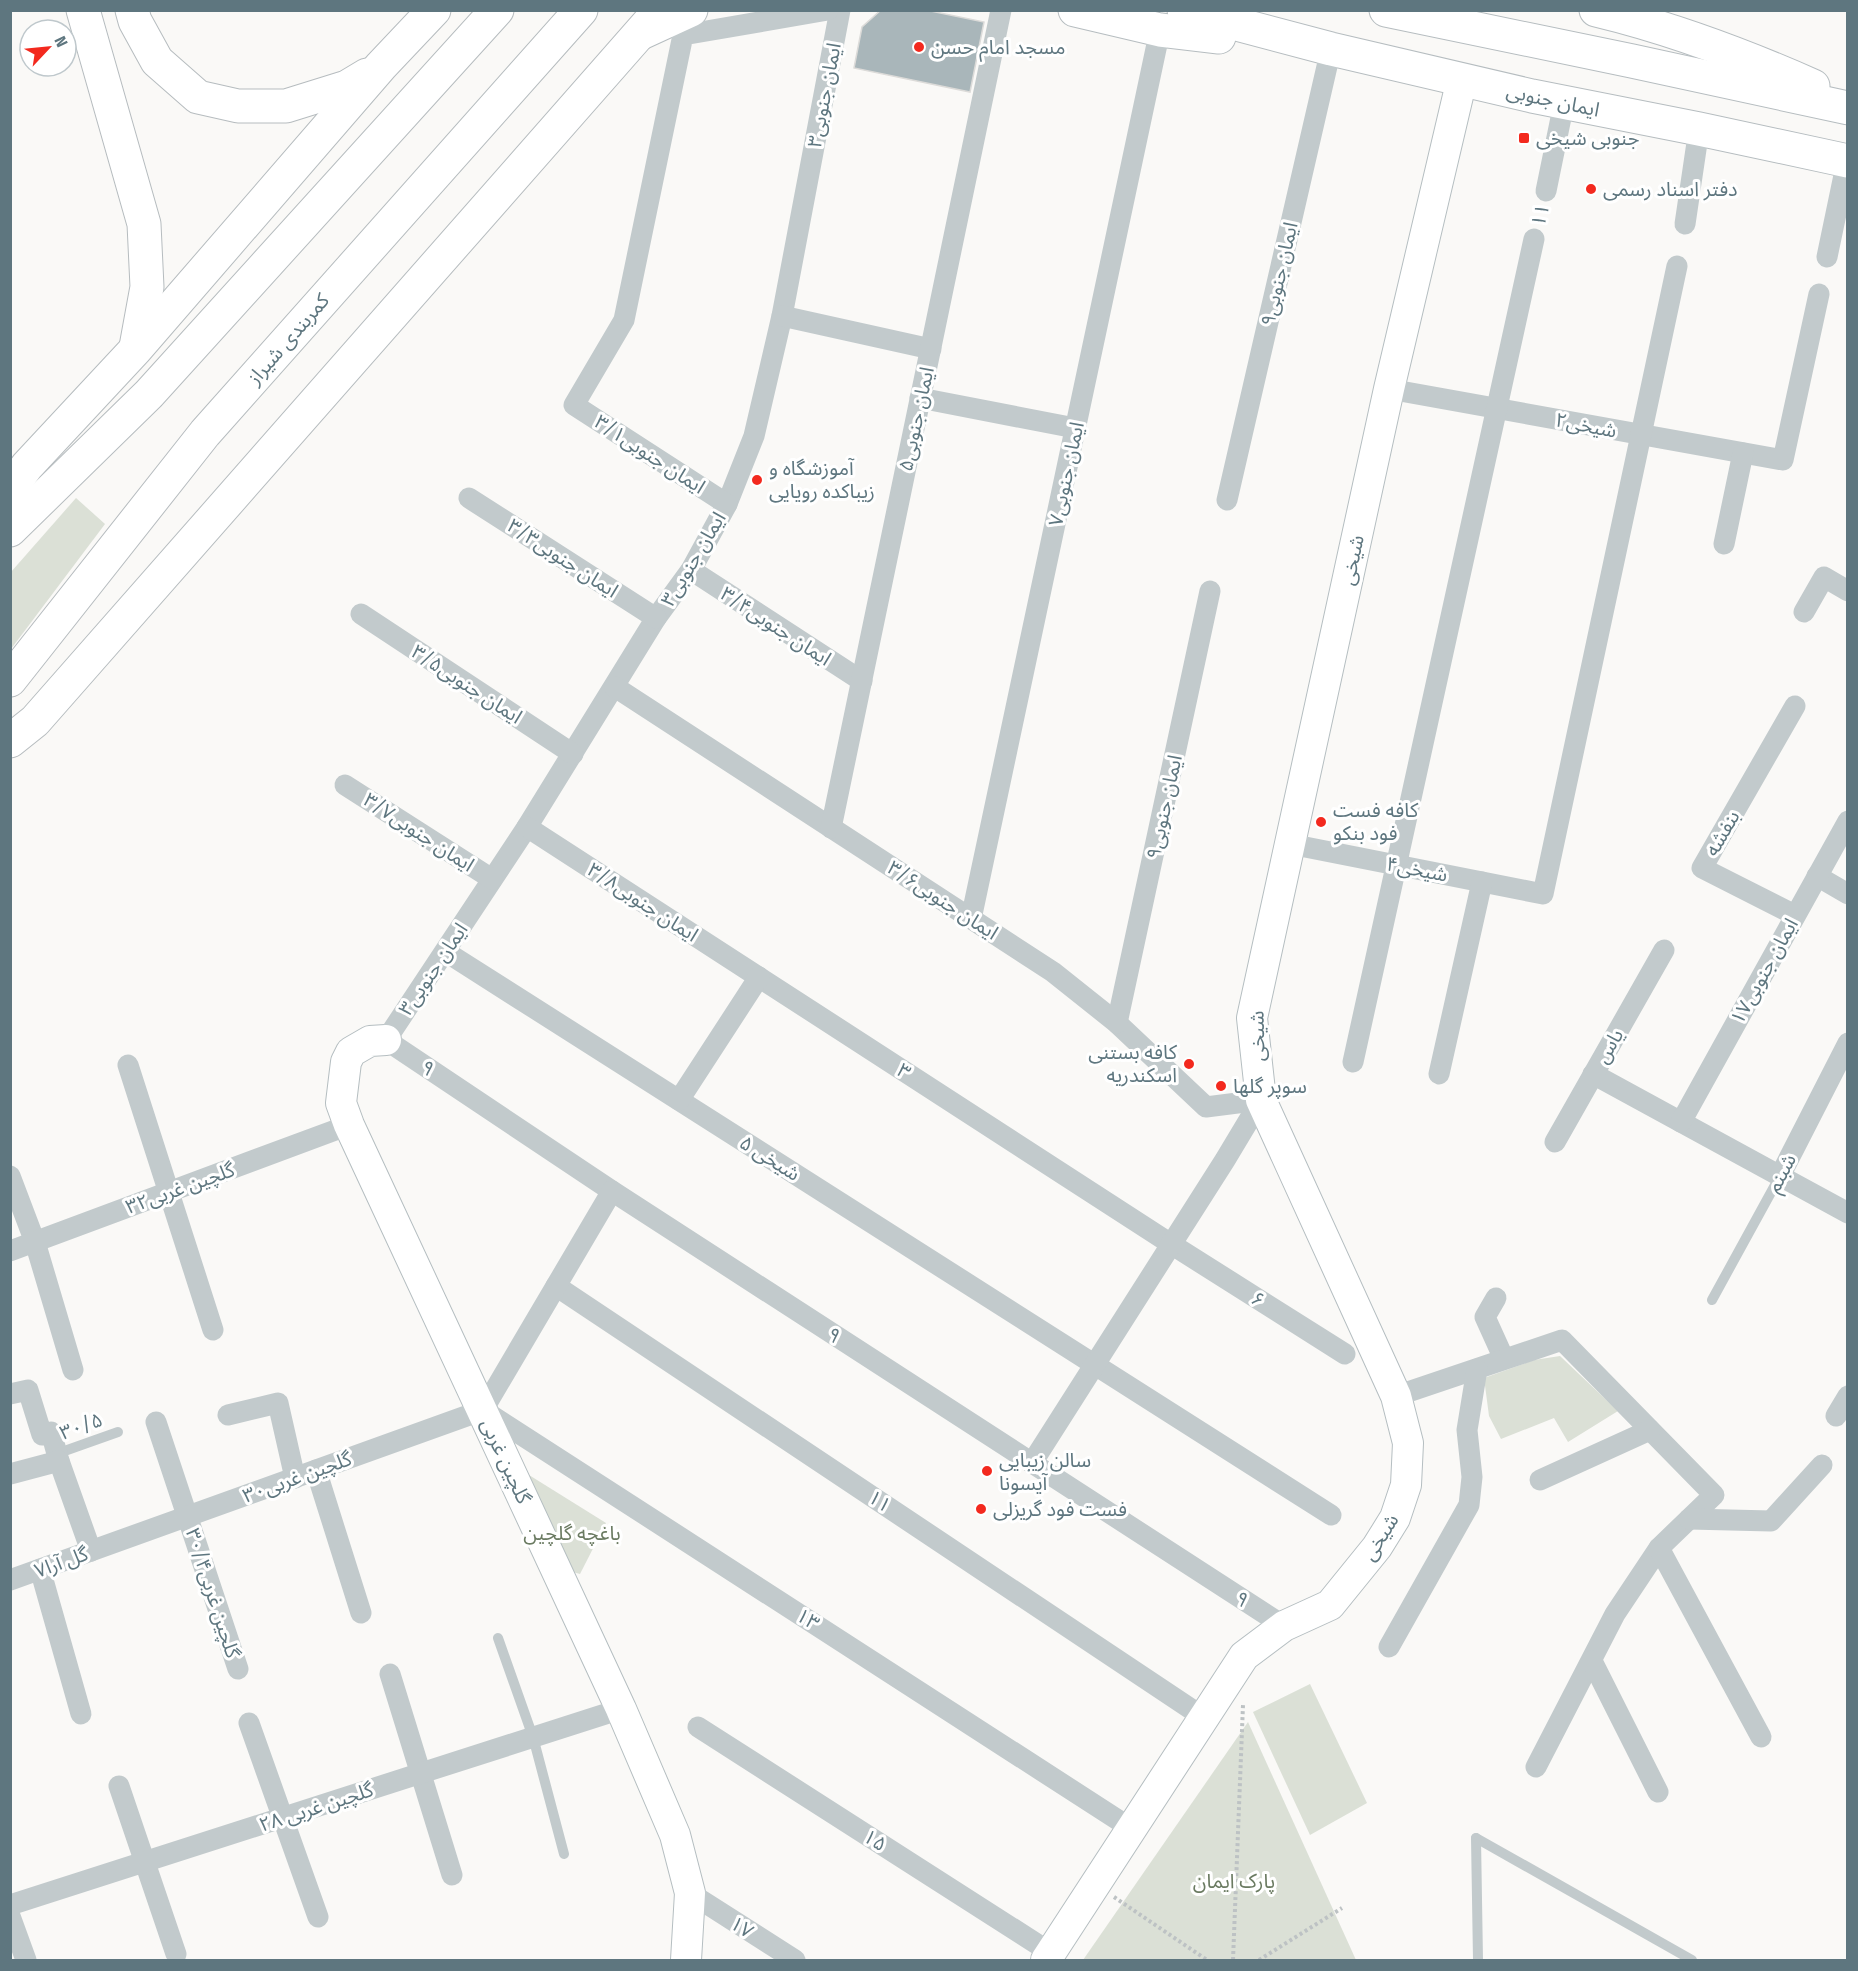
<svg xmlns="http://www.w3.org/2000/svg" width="1858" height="1971" font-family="'Fira Sans Condensed','Noto Sans Arabic',sans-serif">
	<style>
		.green { fill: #dbe0d6 }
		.building { fill: #a9b6ba; stroke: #dcdbd9; stroke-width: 1.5 }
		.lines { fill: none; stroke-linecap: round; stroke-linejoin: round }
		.secondary-casing { stroke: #b5bec1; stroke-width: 32 }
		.primary-casing { stroke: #b6bdc0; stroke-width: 35 }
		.highway-casing { stroke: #b6bcbf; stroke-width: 35 }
		.path { stroke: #bdc2c4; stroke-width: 4; stroke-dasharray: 3 3; stroke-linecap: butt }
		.lane { stroke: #c2cacc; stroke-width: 10 }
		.street { stroke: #c2cacc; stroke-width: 21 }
		.secondary { stroke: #fff; stroke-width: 30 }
		.primary { stroke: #fff; stroke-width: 33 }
		.highway { stroke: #fff; stroke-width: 33 }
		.poi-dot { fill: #f3291e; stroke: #fff; stroke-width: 2 }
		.labels { text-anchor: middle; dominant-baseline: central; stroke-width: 6; stroke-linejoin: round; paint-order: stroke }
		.poi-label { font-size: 20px; fill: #5e767f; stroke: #fff; text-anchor: start }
		.street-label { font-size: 20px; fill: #5e767f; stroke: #fff }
		.park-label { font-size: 20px; fill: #6b7b62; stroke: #fff }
	</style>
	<rect width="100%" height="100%" fill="#faf9f7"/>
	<g class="green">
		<polygon points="76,498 105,524 11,649 11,572"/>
		<polygon points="1560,1356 1618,1411 1568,1442 1554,1418 1501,1439 1489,1416 1484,1378 1534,1360"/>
		<polygon points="529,1475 606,1523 580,1574 562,1569 531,1508"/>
		<polygon points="1310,1684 1367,1803 1310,1835 1253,1712"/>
		<polygon points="1248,1722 1356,1960 1083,1960"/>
	</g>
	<polygon class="building" points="881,10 926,10 984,22 970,92 854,68 862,27"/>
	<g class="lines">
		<defs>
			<g id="secondary">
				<polyline points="386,1040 370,1041 351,1052 346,1062 341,1103 349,1125 621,1709 675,1835 690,1893 686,1960"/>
				<polyline points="1046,1960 1244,1656 1284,1626 1330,1605 1377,1547 1395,1518 1406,1485 1408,1443 1396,1396 1261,1100 1252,1018 1389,389 1462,79"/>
			</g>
			<g id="primary">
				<polyline points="1075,10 1160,30 1219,37"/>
				<polyline points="1184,10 1331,49 1532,96 1699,129 1848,161"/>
				<polyline points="1386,10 1632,61 1848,108"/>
				<path d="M1596,10C1671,28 1743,55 1813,86"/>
				<polyline points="641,33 691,10"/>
			</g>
			<g id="highway">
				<polyline points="83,10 144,224 147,287 136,347"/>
				<polyline points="132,10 135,21 157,61 198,97 238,106 286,106 347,87 367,75"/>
				<polyline points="10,489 27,466 136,349 381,66 434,10"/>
				<polyline points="10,530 149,394 497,10"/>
				<polyline points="10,680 205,433 581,10"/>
				<polyline points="10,741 35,721 660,10"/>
			</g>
		</defs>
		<use href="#secondary" class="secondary-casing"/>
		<use href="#primary" class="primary-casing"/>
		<use href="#highway" class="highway-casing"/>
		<g class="path">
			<polyline points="1114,1897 1207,1960"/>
			<polyline points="1233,1960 1243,1705"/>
			<polyline points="1259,1960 1342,1908"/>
		</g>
		<g class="lane">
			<polyline points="1712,1300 1780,1176"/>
			<polyline points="56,1454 118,1432"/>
			<polyline points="498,1638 533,1737 564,1854"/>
			<polyline points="1476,1838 1692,1960"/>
			<polyline points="1476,1838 1478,1960"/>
		</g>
		<g class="street">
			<polyline points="840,10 782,316 754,436 727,504 691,570 656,618 527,827 386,1040 612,1191 1284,1626"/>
			<polyline points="1546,191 1564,103"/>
			<polyline points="1685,224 1699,129"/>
			<polyline points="1827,257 1847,161"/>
			<polyline points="782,316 931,349"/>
			<polyline points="1389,389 1783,460 1819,294"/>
			<polyline points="920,398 1075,428"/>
			<polyline points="469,498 656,618"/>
			<polyline points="1227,500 1331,49"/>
			<polyline points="727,504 574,405 624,320 683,35 828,10"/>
			<polyline points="1724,544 1743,453"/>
			<polyline points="691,570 862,681"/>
			<polyline points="1804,612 1824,577 1848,591"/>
			<polyline points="361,614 573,754"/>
			<polyline points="615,687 1053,972 1117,1023 1206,1107 1261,1100"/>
			<polyline points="1795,706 1702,868 1795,915"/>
			<polyline points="345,785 492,879"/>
			<polyline points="527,827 1171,1244 1345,1354"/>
			<polyline points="831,828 1001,10"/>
			<polyline points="1290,844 1543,894 1677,266"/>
			<polyline points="1817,876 1848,894"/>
			<polyline points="971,919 1160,30"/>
			<polyline points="446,952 1331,1515"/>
			<polyline points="1117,1023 1210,591"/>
			<polyline points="1353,1062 1534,239"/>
			<polyline points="128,1065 213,1330"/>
			<polyline points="1439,1074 1482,882"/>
			<polyline points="1593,1074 1848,1213"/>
			<polyline points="679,1100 759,977"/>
			<polyline points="1681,1122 1848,821"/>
			<polyline points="1555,1142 1664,950"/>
			<polyline points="10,1176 35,1242 73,1370"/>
			<polyline points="1780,1176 1848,1043"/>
			<polyline points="10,1251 349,1125"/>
			<polyline points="556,1286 1203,1717"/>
			<polyline points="1496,1298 1485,1317 1504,1359"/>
			<polyline points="10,1394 28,1390 42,1435 51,1432 59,1461"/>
			<polyline points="1396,1396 1562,1340 1714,1495 1659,1548 1615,1614 1536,1767"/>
			<polyline points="483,1410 1132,1829"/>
			<polyline points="483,1410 612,1191"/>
			<polyline points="228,1415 278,1403 295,1478"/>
			<polyline points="1836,1416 1848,1396"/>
			<polyline points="156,1422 238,1669"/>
			<polyline points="1032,1463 1225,1160 1261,1100"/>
			<polyline points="316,1470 361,1613"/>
			<polyline points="10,1474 59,1461 91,1551"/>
			<polyline points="1540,1480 1650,1430"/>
			<polyline points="1689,1519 1771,1521 1822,1465"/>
			<polyline points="1659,1548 1761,1737"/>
			<polyline points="40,1569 81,1714"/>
			<polyline points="10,1580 483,1410"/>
			<polyline points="1389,1647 1469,1505 1472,1477 1467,1430 1477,1369"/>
			<polyline points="1592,1661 1658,1792"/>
			<polyline points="390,1674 452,1875"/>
			<polyline points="249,1723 318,1917"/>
			<polyline points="698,1727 1051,1953"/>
			<polyline points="119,1786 176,1954"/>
			<polyline points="690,1893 795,1960"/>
			<polyline points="10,1905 621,1709"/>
			<polyline points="10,1916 26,1960"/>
		</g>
		<use href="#secondary" class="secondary"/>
		<use href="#primary" class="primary"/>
		<use href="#highway" class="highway"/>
	</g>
	<g class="poi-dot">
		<circle cx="919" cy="47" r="6"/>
		<rect x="1518" y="132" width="12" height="12" rx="3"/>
		<circle cx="1591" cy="189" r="6"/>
		<circle cx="757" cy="480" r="6"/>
		<circle cx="1321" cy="822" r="6"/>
		<circle cx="1189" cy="1064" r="6"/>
		<circle cx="1221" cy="1086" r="6"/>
		<circle cx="987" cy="1471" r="6"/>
		<circle cx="981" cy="1509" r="6"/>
	</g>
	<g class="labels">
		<g class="poi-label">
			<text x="931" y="47">مسجد امام حسن</text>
			<text x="1536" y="138">جنوبی شیخی</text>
			<text x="1603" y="189">دفتر اسناد رسمی</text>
			<text x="769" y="468">آموزشگاه و<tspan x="769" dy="23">زیباکده رویایی</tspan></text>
			<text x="1333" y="810">کافه فست<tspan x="1333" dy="23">فود بنکو</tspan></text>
			<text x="1177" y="1052" text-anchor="end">کافه بستنی<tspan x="1177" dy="23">اسکندریه</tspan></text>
			<text x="1233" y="1086">سوپر گلها</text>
			<text x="999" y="1460">سالن زیبایی<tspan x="999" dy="23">آیسونا</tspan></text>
			<text x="993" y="1509">فست فود گریزلی</text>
		</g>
		<g class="street-label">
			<text transform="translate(824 95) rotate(-79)">ایمان جنوبی۳</text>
			<text transform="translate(1553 100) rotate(12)">ایمان جنوبی</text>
			<text transform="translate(1540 215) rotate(-76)">۱۱</text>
			<text transform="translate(1279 274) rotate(-77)">ایمان جنوبی۹</text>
			<text transform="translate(288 339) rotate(-49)">کمربندی شیراز</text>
			<text transform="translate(916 419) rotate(-78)">ایمان جنوبی۵</text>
			<text transform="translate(1586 425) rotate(11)">شیخی۲</text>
			<text transform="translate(650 454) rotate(33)">ایمان جنوبی۳/۱</text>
			<text transform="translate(1066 474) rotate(-78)">ایمان جنوبی۷</text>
			<text transform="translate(563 558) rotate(33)">ایمان جنوبی۳/۳</text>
			<text transform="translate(693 559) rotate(-59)">ایمان جنوبی۳</text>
			<text transform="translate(1352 560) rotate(-78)">شیخی</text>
			<text transform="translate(776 626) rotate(33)">ایمان جنوبی۳/۴</text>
			<text transform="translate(467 684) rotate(33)">ایمان جنوبی۳/۵</text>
			<text transform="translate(1164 807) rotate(-78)">ایمان جنوبی۹</text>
			<text transform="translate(419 832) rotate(33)">ایمان جنوبی۳/۷</text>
			<text transform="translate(1722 833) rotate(-60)">بنفشه</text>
			<text transform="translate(1417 869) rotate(11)">شیخی۴</text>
			<text transform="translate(943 900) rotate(33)">ایمان جنوبی۳/۶</text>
			<text transform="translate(643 902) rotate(33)">ایمان جنوبی۳/۸</text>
			<text transform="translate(433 969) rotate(-56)">ایمان جنوبی۳</text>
			<text transform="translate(1764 971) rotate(-61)">ایمان جنوبی۱۷</text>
			<text transform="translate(1257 1036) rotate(-91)">شیخی</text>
			<text transform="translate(1609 1046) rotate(-60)">یاس</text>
			<text transform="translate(428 1068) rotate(34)">۹</text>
			<text transform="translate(904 1071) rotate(33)">۳</text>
			<text transform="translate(770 1158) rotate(32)">شیخی ۵</text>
			<text transform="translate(1781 1173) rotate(-62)">شبنم</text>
			<text transform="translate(180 1188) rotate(-20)">گلچین غربی۳۲</text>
			<text transform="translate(1258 1299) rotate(32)">۶</text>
			<text transform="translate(834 1335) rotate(33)">۹</text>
			<text transform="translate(81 1426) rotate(-20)">۳۰/۵</text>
			<text transform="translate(506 1461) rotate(65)">گلچین غربی</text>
			<text transform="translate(297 1477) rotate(-20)">گلچین غربی۳۰</text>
			<text transform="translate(880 1501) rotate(34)">۱۱</text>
			<text transform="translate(1380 1537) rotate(-58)">شیخی</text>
			<text transform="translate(61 1562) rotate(-20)">گل آرا۷</text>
			<text transform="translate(213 1593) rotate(72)">گلچین غربی۳۰/۴</text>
			<text transform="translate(1242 1599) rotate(33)">۹</text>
			<text transform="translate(808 1619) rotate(33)">۱۳</text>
			<text transform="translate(316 1807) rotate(-18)">گلچین غربی ۲۸</text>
			<text transform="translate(875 1840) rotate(33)">۱۵</text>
			<text transform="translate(742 1927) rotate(33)">۱۷</text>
		</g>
		<g class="park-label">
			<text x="572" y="1533">باغچه گلچین</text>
			<text x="1234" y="1881">پارک ایمان</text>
		</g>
	</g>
	<rect width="1858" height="1971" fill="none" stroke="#5e767f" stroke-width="24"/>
	<g transform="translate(48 48) rotate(64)"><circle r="28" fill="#ffffff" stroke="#bfc8cc" stroke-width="1.5"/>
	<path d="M0-4.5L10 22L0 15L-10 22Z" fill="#f3291e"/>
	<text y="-9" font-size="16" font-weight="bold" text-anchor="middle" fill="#5e767f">N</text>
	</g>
</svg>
